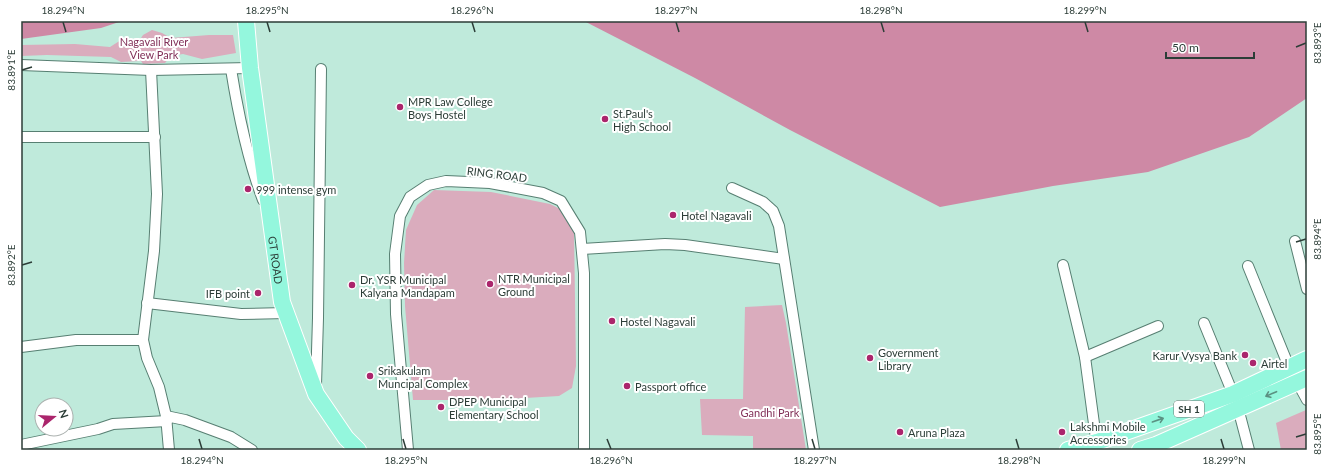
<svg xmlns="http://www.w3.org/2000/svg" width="1328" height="471" font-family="Lato,sans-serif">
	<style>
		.green { fill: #daacbd }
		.water { fill: #ce89a5 }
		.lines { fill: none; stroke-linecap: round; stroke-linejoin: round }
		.street-casing { stroke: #577f72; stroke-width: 12 }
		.primary-casing { stroke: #fff; stroke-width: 18 }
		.street { stroke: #fff; stroke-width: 10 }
		.primary { stroke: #94f7dd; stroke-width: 16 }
		.oneway { stroke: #5b9182 }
		.ticks { fill: none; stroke: #2c3d37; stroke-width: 1.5 }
		.poi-dot { fill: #ab256c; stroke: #fff; stroke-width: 1.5 }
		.labels { text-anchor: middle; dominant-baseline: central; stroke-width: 4; stroke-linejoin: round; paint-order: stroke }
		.shield { fill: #fff; stroke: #6b7773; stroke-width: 1 }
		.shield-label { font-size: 10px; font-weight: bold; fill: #2c3d37 }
		.park-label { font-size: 11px; fill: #812f57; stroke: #fff }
		.poi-label { font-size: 11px; fill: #2c3d37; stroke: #fff; text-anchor: start }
		.street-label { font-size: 11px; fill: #2c3d37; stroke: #fff }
		.neatline { fill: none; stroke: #2c3d37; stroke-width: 1.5 }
		.ticks-label { font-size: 10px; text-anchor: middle; fill: #2c3d37 }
	</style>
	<rect width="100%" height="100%" fill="#bfeadb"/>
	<g class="green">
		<polygon points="152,30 162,33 171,38 209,35 233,35 236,53 202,59 183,54 171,56 165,63 143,64 141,61 121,62 111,57 47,55 21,56 21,45 75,44 110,47 121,40 139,41 143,35"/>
		<polygon points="434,190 491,192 550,204 564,211 574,231 576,366 572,388 559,396 493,400 413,400 405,306 404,263 406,230 417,205"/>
		<polygon points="782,305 786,323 806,450 753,450 753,436 702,435 700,399 743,399 745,307"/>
		<polygon points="1306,410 1307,415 1307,450 1281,450 1276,423"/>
	</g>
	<g class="water">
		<polygon points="21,21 122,21 101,28 21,39"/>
		<polygon points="584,21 1307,21 1307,98 1249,137 1148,172 1053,186 940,207 790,130 695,78"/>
	</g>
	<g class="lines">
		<defs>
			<g id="street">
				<polyline points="21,65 151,70 250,68"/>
				<path d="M231,69C238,113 247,158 263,200"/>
				<polyline points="151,70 157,194 154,251 143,340 147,358 159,387 166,416 169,450"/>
				<polyline points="21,137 155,137"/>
				<polyline points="732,188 763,202 773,211 779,226 814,450"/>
				<polyline points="1295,241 1307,289"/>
				<polyline points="582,249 665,244 685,245 784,259"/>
				<polyline points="1063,265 1085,357 1097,446"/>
				<polyline points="1248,266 1289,367 1307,400"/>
				<polyline points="147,303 241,314 286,313"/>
				<polyline points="1204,323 1233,394"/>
				<polyline points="21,347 76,340 143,340"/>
				<polyline points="1085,357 1158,326"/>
				<polyline points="316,385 318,318 321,69"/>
				<polyline points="1238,408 1249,450"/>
				<polyline points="166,416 185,420 231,437 252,450"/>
				<polyline points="21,445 98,429 113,424 167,421"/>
				<polyline points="408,450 396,314 395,254 400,216 410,197 428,185 446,181 490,183 543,193 561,201 580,232 584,273 584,450"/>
			</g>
			<g id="primary">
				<path id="s1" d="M246,21L250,68L282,302L316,394L346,438L358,450"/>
				<polyline points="1068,450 1097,442 1233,394 1307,359"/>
				<polyline points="1140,450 1156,445 1307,378"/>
			</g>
		</defs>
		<use href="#street" class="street-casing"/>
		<use href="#primary" class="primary-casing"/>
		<use href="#street" class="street"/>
		<use href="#primary" class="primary"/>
	</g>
	<defs><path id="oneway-shaft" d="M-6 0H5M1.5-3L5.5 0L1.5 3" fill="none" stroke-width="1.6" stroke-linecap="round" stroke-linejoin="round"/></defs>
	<g class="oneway">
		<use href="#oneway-shaft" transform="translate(1271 394) rotate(157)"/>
		<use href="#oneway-shaft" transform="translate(1158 420) rotate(-19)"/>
	</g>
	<path class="ticks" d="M63,22L66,32M267,22L270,32M472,22L475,32M676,22L679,32M881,22L884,32M1085,22L1088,32M1296,47L1306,43M22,70L32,67M1296,242L1306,239M22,265L32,262M1296,437L1306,434M199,439L202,449M403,439L406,449M607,439L611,449M812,439L815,449M1016,439L1019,449M1221,439L1224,449"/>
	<g class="poi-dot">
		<circle cx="400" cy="107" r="4"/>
		<circle cx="605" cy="119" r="4"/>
		<circle cx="248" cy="189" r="4"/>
		<circle cx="673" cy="215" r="4"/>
		<circle cx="490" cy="284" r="4"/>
		<circle cx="352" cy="285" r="4"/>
		<circle cx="258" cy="293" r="4"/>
		<circle cx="612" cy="321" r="4"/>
		<circle cx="1245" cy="355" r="4"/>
		<circle cx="870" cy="358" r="4"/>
		<circle cx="1253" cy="363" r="4"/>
		<circle cx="370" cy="376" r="4"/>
		<circle cx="627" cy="386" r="4"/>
		<circle cx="441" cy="407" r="4"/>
		<circle cx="900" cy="432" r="4"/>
		<circle cx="1062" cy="432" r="4"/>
	</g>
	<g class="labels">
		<rect class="shield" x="1174" y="401" width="30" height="16" rx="3"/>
		<g class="shield-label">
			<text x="1189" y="409">SH 1</text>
		</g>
		<g class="park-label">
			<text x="154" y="41">Nagavali River<tspan x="154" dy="13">View Park</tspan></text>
			<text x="770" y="412">Gandhi Park</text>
		</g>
		<g class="poi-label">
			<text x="408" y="101">MPR Law College<tspan x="408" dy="13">Boys Hostel</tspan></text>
			<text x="613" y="113">St.Paul's<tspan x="613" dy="13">High School</tspan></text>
			<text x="256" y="189">999 intense gym</text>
			<text x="681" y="215">Hotel Nagavali</text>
			<text x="498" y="278">NTR Municipal<tspan x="498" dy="13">Ground</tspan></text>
			<text x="360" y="279">Dr. YSR Municipal<tspan x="360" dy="13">Kalyana Mandapam</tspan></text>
			<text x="250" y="293" text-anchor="end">IFB point</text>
			<text x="620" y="321">Hostel Nagavali</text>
			<text x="878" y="352">Government<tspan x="878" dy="13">Library</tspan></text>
			<text x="1237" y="355" text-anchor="end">Karur Vysya Bank</text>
			<text x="1261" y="363">Airtel</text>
			<text x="378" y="370">Srikakulam<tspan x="378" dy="13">Muncipal Complex</tspan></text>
			<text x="635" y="386">Passport office</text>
			<text x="449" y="401">DPEP Municipal<tspan x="449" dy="13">Elementary School</tspan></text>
			<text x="1070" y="426">Lakshmi Mobile<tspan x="1070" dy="13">Accessories</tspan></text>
			<text x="908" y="432">Aruna Plaza</text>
		</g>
		<g class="street-label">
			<text transform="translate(497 174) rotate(7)">RING ROAD</text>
			<text stroke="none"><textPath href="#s1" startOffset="241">GT ROAD</textPath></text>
		</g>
	</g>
	<rect width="1328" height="471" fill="none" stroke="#ffffff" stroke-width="44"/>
	<g transform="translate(54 417) rotate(72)"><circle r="19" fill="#ffffff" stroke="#abb1af"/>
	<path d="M0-3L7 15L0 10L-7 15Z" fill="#ab256c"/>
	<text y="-6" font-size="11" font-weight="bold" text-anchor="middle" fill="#2c3d37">N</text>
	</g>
	<path d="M1166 52v6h88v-6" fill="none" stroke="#2c3d37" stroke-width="2"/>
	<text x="1172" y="52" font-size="12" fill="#2c3d37" stroke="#ffffff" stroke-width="3" paint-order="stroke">50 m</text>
	<rect x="22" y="22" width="1284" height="427" class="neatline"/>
	<g class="ticks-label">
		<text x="63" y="14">18.294°N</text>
		<text x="267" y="14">18.295°N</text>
		<text x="472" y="14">18.296°N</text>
		<text x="676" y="14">18.297°N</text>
		<text x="881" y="14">18.298°N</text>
		<text x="1085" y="14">18.299°N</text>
		<text transform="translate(1317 43) rotate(-90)" y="4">83.893°E</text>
		<text transform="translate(11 70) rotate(-90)" y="4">83.891°E</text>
		<text transform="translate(1317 239) rotate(-90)" y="4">83.894°E</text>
		<text transform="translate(11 265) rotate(-90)" y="4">83.892°E</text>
		<text transform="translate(1317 434) rotate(-90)" y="4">83.895°E</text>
		<text x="202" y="464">18.294°N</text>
		<text x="406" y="464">18.295°N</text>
		<text x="611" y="464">18.296°N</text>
		<text x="815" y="464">18.297°N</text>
		<text x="1019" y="464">18.298°N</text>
		<text x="1224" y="464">18.299°N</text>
	</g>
</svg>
